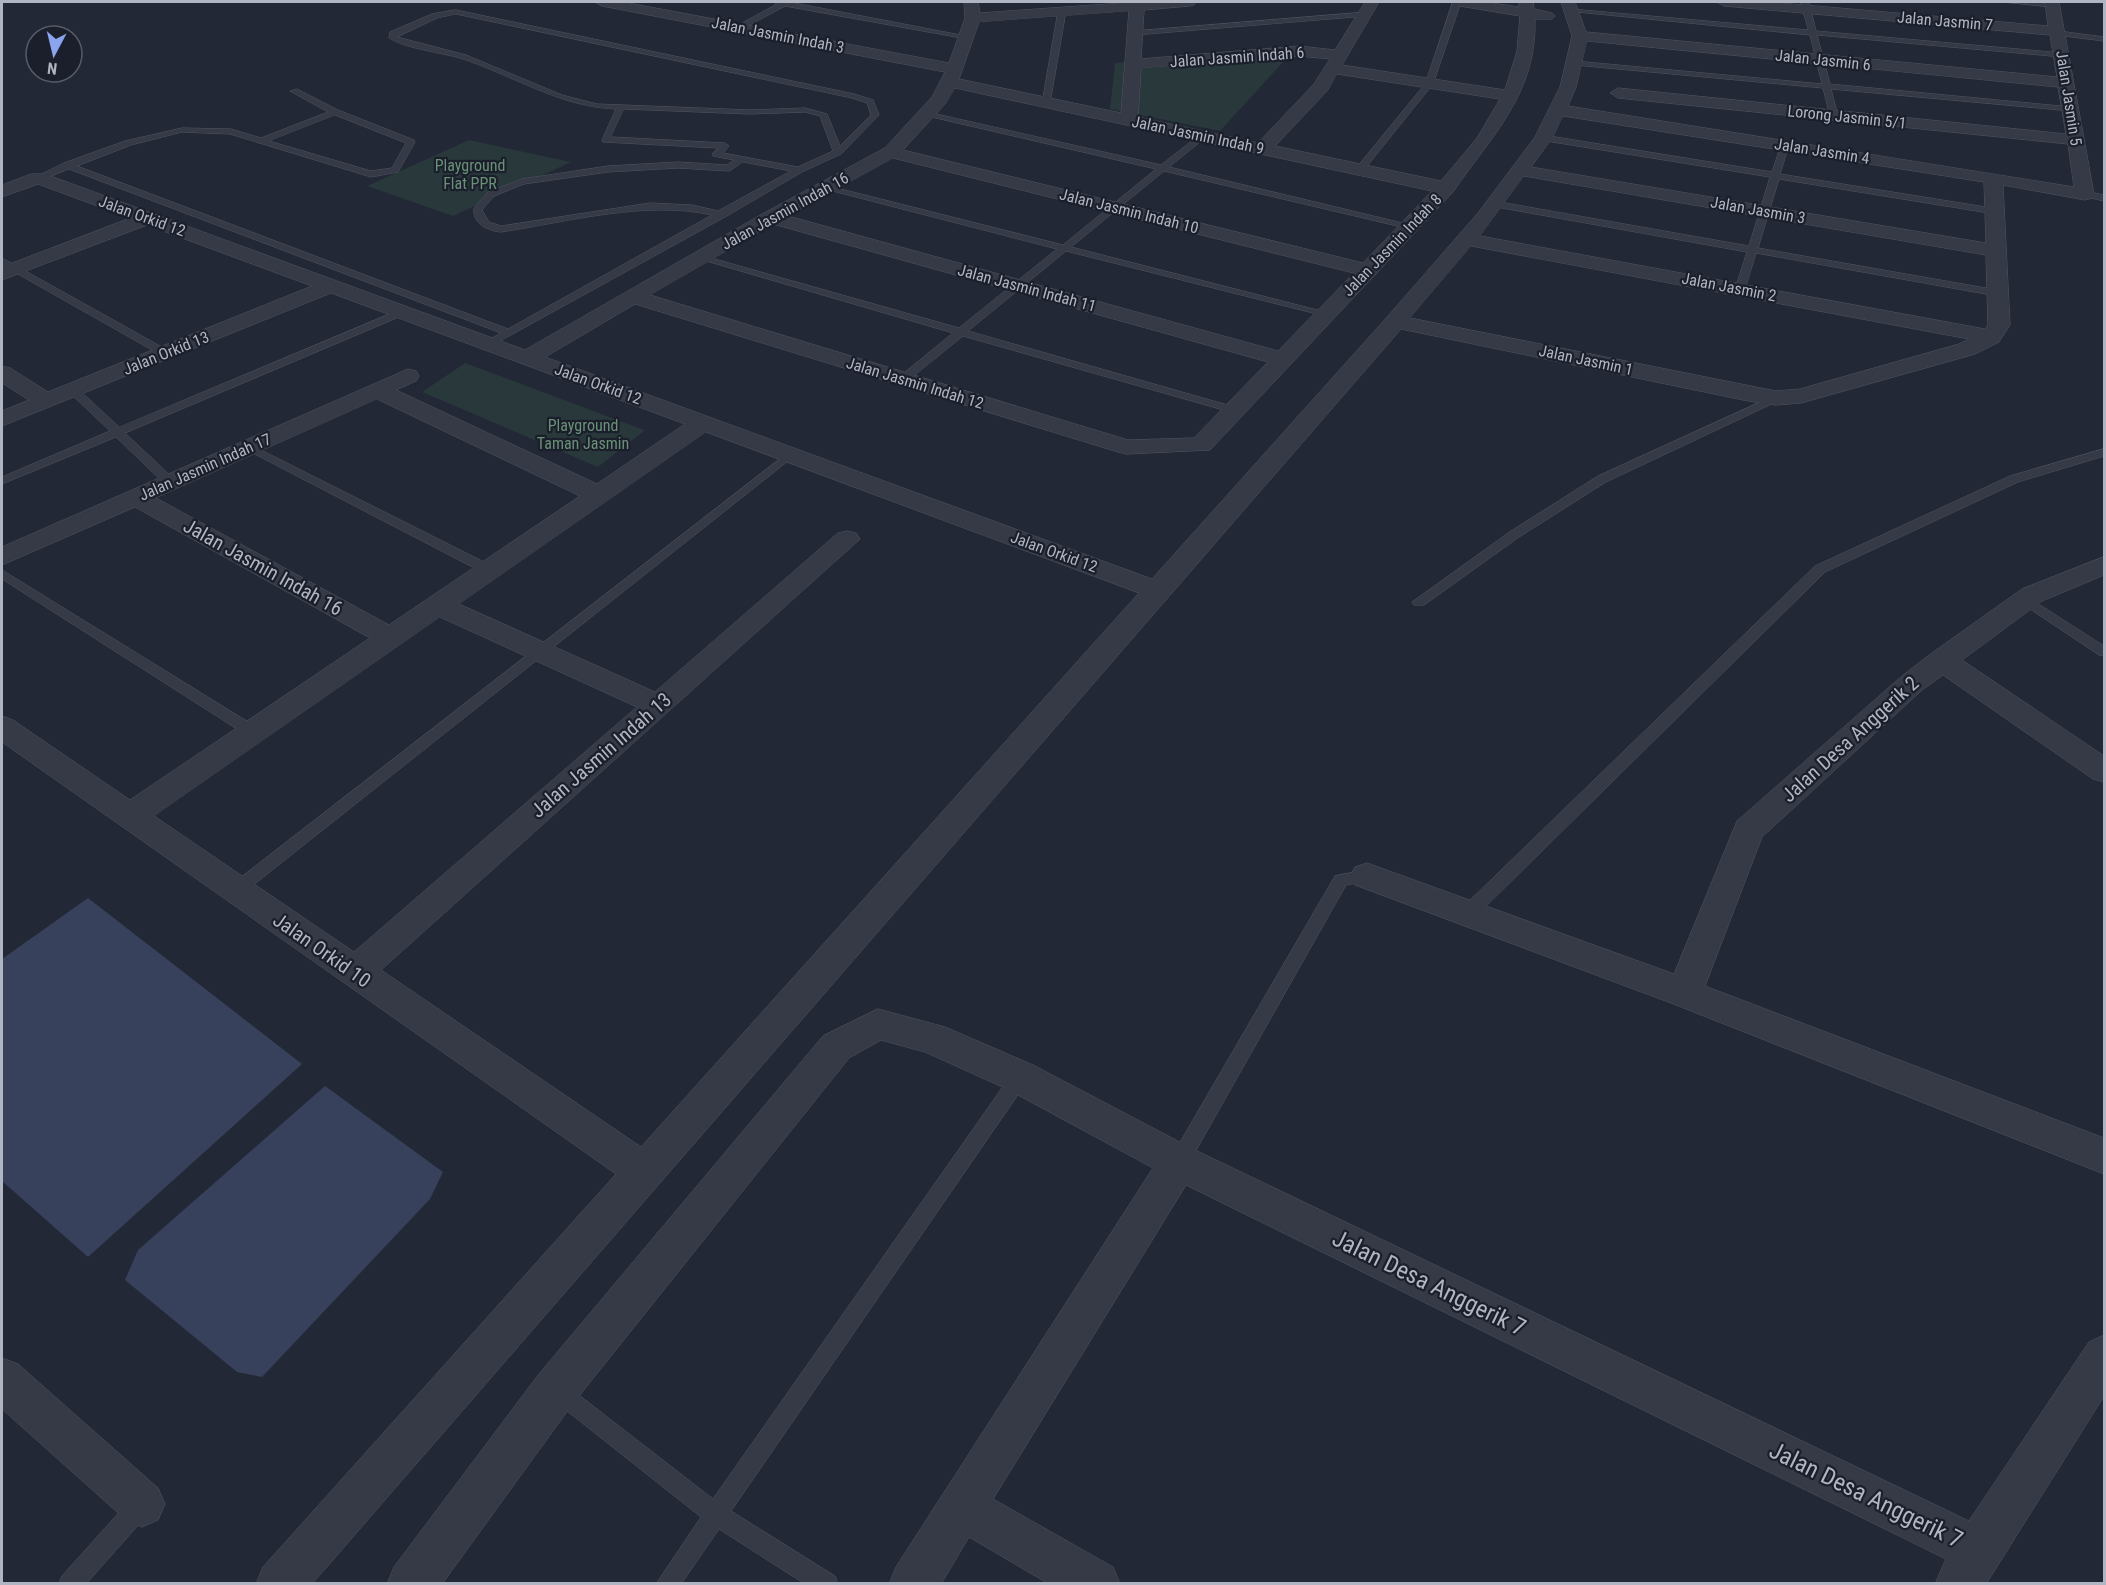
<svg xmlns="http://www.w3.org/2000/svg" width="2106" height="1585" font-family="'Roboto Condensed',sans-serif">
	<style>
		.green { fill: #28383b }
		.water { fill: #37415b }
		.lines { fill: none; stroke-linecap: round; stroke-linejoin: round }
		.service-casing { stroke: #505561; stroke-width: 1 }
		.minor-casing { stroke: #505561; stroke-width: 1 }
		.service { fill: #353a46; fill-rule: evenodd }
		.minor { fill: #353a46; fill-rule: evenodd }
		.labels { text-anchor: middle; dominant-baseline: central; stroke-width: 4.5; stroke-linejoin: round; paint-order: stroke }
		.far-street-label { font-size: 16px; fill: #b0b5c3; stroke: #1b1f2b }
		.far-park-label { font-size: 16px; fill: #6a9178; stroke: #1b1f2b }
		.street-label { font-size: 20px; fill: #b0b5c3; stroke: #1b1f2b }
		.near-street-label { font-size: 24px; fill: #b0b5c3; stroke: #1b1f2b }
	</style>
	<rect width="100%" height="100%" fill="#222835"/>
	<g class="green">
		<polygon points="1295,49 1220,131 1110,109 1115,63"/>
		<polygon points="469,140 571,162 453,216 367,186"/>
		<polygon points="465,363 644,430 644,431 598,467 422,392"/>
	</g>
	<g class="water">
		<polygon points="88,898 302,1064 88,1257 2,1181 2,959"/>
		<polygon points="325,1086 443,1172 430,1199 262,1377 237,1372 125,1280 138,1250"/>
	</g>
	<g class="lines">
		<defs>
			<g id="service">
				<polygon points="773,2 789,2 971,37 967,39 785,6 742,29 735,27 777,4"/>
				<polygon points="1453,2 1461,2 1433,84 1363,171 1357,171 1357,167 1425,84"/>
				<polygon points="1801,2 1809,2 1816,31 2062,53 2066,55 2062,57 1817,35 1830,84 2071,107 2075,109 2071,111 1831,89 1838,116 1834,118 1830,116 1823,88 1575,65 1571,63 1575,61 1822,84 1810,35 1567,11 1571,9 1808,30"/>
				<polygon points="2003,2 2032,2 2057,5 2053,7"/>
				<polygon points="1062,9 1066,11 1050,103 1046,105 1042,103 1058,11"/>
				<path d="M456,10L854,94L873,100L879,115L841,154L802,172L725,217L489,347L485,346V342L501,333L69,169L41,180L34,178L64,163L125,141L182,128L231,129L261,138L328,112L290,91L297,89L338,110L414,140L415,142L398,172L371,177L230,134L182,132L131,145L77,166L508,329L712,215C646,200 567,222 501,232C487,231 472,223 474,208L488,192L522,179L608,166L678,162L727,165L734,160L713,156L712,154L718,148L603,142L602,140L616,109C559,107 513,75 460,58C439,52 407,49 389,38L390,32L432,14ZM456,14L852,98L867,103L871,115L840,146L827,114L805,108L750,110L597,104L562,95L466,55L397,37L437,18ZM624,109L750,114L805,112L820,116L833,151L798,167L723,153L729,146L725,143L611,137ZM335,115L406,143L392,168L371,171L269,141ZM743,162L791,171L718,211L692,205L650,203L501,226L489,222L482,210L494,196L524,184L608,172L678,168L729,171Z"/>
				<polygon points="1369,12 1366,16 1135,35 1131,33 1135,31"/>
				<polygon points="2059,31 2104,37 2104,41 2056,35"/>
				<polygon points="923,111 1161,165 1202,133 1205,134 1205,138 1169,167 1415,226 1410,229 1164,171 1071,247 1329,313 1329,317 1066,251 968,331 1238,408 1240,410 1234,413 963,336 907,381 899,381 899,377 953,333 696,258 704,256 959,328 1057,249 825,189 825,185 1063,245 1156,169 923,115"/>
				<polygon points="1543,135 1772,172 1781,145 1785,142 1789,145 1780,174 1998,209 2000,211 1995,214 1779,179 1758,248 1997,290 2002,293 1997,296 1756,253 1745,289 1740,292 1735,289 1747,252 1491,206 1489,204 1494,201 1749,246 1770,177 1540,140 1539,138"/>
				<polygon points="2085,191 2104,195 2104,201 2082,196 2081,194"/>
				<polygon points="2,258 169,351 170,353 169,355 161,355 2,265"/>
				<polygon points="402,309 407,312 406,314 125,433 174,479 174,485 166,485 116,437 2,484 2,477 110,431 69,392 69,388 77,388 119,427"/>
				<polygon points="1776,395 1782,398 1780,400 1606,482 1519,537 1424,605 1414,605 1412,602 1511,531 1598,476"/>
				<polygon points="249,444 494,567 495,570 494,573 484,573 245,449 245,445"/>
				<polygon points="2104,449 2104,456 2018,482 1825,572 1474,918 1468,919 1462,918 1460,913 1462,908 1815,566 2010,476"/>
				<polygon points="789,452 793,453 793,457 242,894 236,896 230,894 228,890 230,886"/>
				<polygon points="2,570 258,728 260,732 258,736 248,736 2,579"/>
				<polygon points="2026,596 2104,646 2104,656 2099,655 2021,603 2019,600"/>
				<polygon points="1367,870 1373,872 1375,876 1373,880 1346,885 1186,1168 1179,1171 1172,1168 1170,1162 1172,1156 1335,876"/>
				<polygon points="1020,1069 1026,1071 1029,1077 1026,1083 731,1511 835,1576 838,1584 805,1584 719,1529 681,1584 656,1584 701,1517 552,1399 548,1392 552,1385 559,1381 566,1385 713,1499 1014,1071"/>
				<polygon points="140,1495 148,1498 151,1506 148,1514 86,1584 59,1584 62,1576 132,1498"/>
			</g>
			<g id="minor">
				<path d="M595,2H623L949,63L965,18L964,2H978L980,13L1136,2H1196L1194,5L1189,6L1144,10L1141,59L1299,46L1335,50L1365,2H1379L1342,65L1505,90L1517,51L1520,16L1460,6L1453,2H1485L1519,7V2H1533L1534,9L1552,13L1555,16L1552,19H1535C1537,94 1492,135 1453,192L1210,450L1127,454L1118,452L635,304L545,357L1152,579L1388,316L1478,213L1535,137L1560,87L1572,36L1561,2H1575L1586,32L2057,77L2050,35L1724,6L1717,2H1769L2048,26L2045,2H2059L2094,194L2092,198L2085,200L2003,185L2010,325L1999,342L1975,354L1801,403L1776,405L1748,401L1401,329L312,1584H256L263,1567L616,1174L2,742V716L13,720L130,800L370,638L135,507L2,565V547L408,369L416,371L419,376L416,381L396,390L597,484L685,424L331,293L2,426V411L29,400L2,383V366L10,368L48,392L312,286L147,225L2,280V267L130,218L38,184L2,197V185L31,174H45L525,350L764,213L885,148L932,97L945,72L602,6ZM1129,11L1121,113L959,79L979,22ZM1587,41L2058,87L2066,134L1618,88L1610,93L1618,98L2068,144L2074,187L1568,106L1576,87ZM1299,56L1330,59L1314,84L1258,143L1138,117L1141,68ZM1337,74L1500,99L1477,138L1441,181L1275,146L1327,91ZM955,88L1432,191L1363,263L903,150L945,104ZM1563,116L1984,182L1986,243L1531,167L1552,138ZM893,158L1354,273L1278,351L788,216ZM1524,176L1986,255L1988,325L1985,329L1480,236ZM773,224L1268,362L1194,438L1128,440L650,295ZM1471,246L1969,339L1959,344L1800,389L1776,391L1410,318ZM377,399L580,496L389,625L156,498ZM706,432L1139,593L641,1147L381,970L860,539L856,533L847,531L838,533L655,692L459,604ZM440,617L637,707L354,952L154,816Z"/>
				<polygon points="2104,557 2104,575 2042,601 1962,660 2104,756 2104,782 2093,779 1943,675 1922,690 1762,837 1705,986 2104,1138 2104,1174 1671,1003 1355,885 1350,876 1355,867 1367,863 1674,974 1737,821 1902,676 1932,653 2022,589"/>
				<polygon points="878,1009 945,1027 1033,1065 1193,1149 1969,1521 2089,1342 2104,1335 2104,1396 1986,1584 1935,1584 1946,1559 1186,1185 993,1499 1113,1567 1120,1584 1049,1584 969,1537 941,1584 889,1584 896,1567 1153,1168 1007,1089 925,1052 881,1040 849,1058 571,1406 442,1584 387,1584 394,1567 539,1374 823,1036"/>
				<polygon points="2,1358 18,1364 158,1488 165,1504 158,1520 142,1527 126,1520 2,1409"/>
			</g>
		</defs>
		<use href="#service" class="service-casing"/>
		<use href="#minor" class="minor-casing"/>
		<use href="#service" class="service"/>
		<use href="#minor" class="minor"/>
	</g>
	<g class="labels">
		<g class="far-street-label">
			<text transform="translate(1945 21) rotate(5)">Jalan Jasmin 7</text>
			<text transform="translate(778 35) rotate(11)">Jalan Jasmin Indah 3</text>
			<text transform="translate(1237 57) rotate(-4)">Jalan Jasmin Indah 6</text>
			<text transform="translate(1823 60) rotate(6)">Jalan Jasmin 6</text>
			<text transform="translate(2069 98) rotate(81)">Jalan Jasmin 5</text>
			<text transform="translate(1847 117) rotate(6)">Lorong Jasmin 5/1</text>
			<text transform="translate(1198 135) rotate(12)">Jalan Jasmin Indah 9</text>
			<text transform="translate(1822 151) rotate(9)">Jalan Jasmin 4</text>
			<text transform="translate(1758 210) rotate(10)">Jalan Jasmin 3</text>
			<text transform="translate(785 211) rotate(-29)">Jalan Jasmin Indah 16</text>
			<text transform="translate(1129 211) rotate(14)">Jalan Jasmin Indah 10</text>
			<text transform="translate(142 216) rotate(20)">Jalan Orkid 12</text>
			<text transform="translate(1392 245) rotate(-46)">Jalan Jasmin Indah 8</text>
			<text transform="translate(1729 287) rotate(11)">Jalan Jasmin 2</text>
			<text transform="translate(1027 288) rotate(15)">Jalan Jasmin Indah 11</text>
			<text transform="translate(166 353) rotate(-22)">Jalan Orkid 13</text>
			<text transform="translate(1586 360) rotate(12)">Jalan Jasmin 1</text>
			<text transform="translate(915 383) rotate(17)">Jalan Jasmin Indah 12</text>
			<text transform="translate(598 384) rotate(20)">Jalan Orkid 12</text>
			<text transform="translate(205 467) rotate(-24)">Jalan Jasmin Indah 17</text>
			<text transform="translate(1054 552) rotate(20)">Jalan Orkid 12</text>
		</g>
		<g class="far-park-label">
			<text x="470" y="165">Playground<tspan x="470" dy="18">Flat PPR</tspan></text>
			<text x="583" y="425">Playground<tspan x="583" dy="18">Taman Jasmin</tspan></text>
		</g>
		<g class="street-label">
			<text transform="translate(263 567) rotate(29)">Jalan Jasmin Indah 16</text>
			<text transform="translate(1850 739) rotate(-42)">Jalan Desa Anggerik 2</text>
			<text transform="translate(601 755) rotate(-41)">Jalan Jasmin Indah 13</text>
			<text transform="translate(322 950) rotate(35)">Jalan Orkid 10</text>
		</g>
		<g class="near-street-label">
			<text transform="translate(1429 1283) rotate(26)">Jalan Desa Anggerik 7</text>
			<text transform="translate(1866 1495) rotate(26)">Jalan Desa Anggerik 7</text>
		</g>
	</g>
	<rect width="2106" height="1585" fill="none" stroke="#b0b5c3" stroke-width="6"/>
	<g transform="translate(54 54) rotate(187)"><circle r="28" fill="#1b1f2b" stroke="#575b68" stroke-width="1.5"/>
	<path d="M0-4.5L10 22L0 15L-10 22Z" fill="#8aa4ed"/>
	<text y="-9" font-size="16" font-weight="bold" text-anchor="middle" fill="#b0b5c3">N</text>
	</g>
</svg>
